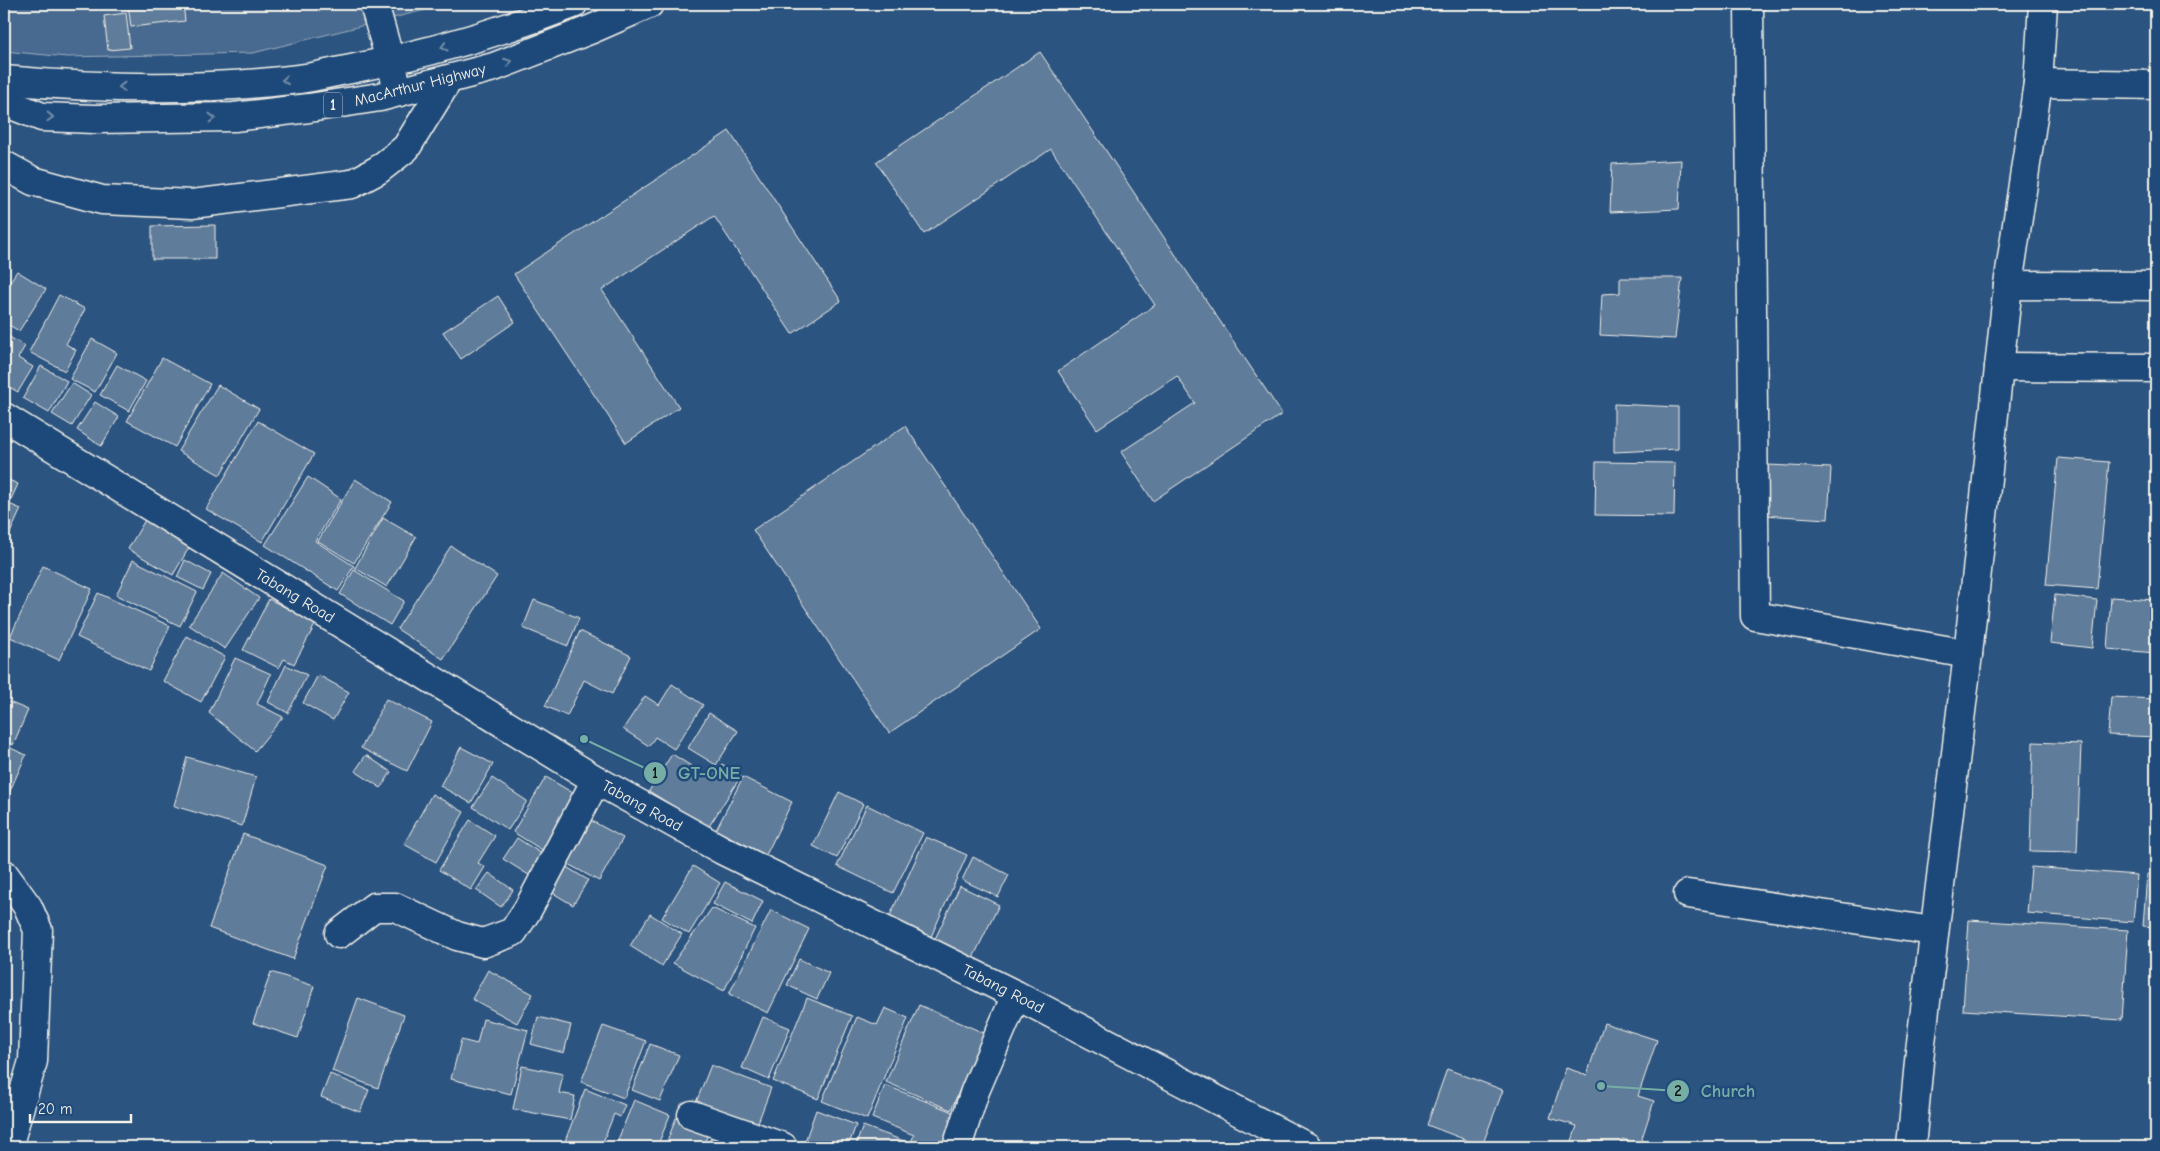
<svg xmlns="http://www.w3.org/2000/svg" width="2160" height="1151" font-family="'Comic Neue',sans-serif">
	<style>
		.green { fill: #496b90; stroke: #9eaebc }
		.building { fill: #5e7b9a; stroke: #f4f1e8 }
		.lines { fill: none; stroke-linecap: round; stroke-linejoin: round }
		.minor-casing { stroke: #f4f1e8; stroke-width: 31 }
		.major-casing { stroke: #f4f1e8; stroke-width: 31 }
		.highway-casing { stroke: #f4f1e8; stroke-width: 31 }
		.minor { stroke: #1f4a7a; stroke-width: 28 }
		.major { stroke: #1f4a7a; stroke-width: 28 }
		.highway { stroke: #1f4a7a; stroke-width: 28 }
		.oneway { stroke: #748da6 }
		.labels { text-anchor: middle; dominant-baseline: central; stroke-width: 5; stroke-linejoin: round; paint-order: stroke }
		.shield { fill: #1f4a7a; stroke: #b4bfc7; stroke-width: 1 }
		.shield-label { font-size: 15px; font-weight: bold; fill: #f4f1e8 }
		.street-label { font-size: 16px; fill: #f4f1e8; stroke: #1f4a7a }
		.leader { fill: none; stroke: #76ada5; stroke-width: 2 }
		.callout-dot { fill: #76ada5; stroke: #1f4a7a; stroke-width: 2 }
		.mark-label { font-size: 15px; text-anchor: middle; font-weight: bold; fill: #111 }
		.callout-label { font-size: 18px; text-anchor: middle; font-weight: bold; fill: #76ada5; stroke: #1f4a7a; stroke-width: 5; stroke-linejoin: round; paint-order: stroke }
	</style>
	<rect width="100%" height="100%" fill="#2c5481"/>
	<filter id="ink" filterUnits="userSpaceOnUse"><feTurbulence type="fractalNoise" baseFrequency=".02" numOctaves="2"/><feDisplacementMap in="SourceGraphic" scale="10" xChannelSelector="R" yChannelSelector="G"/><feConvolveMatrix kernelMatrix="1 2 1 2 8 2 1 2 1" color-interpolation-filters="sRGB"/></filter>
	<g filter="url(#ink)">
		<polygon class="green" points="4,4 449,4 253,53 67,57 4,51"/>
		<g class="building">
			<polygon points="128,4 183,4 185,21 131,27"/>
			<polygon points="126,13 130,48 108,50 104,16"/>
			<polygon points="1040,52 1282,414 1153,501 1121,452 1195,403 1177,376 1097,429 1058,371 1155,305 1051,149 924,234 876,162"/>
			<polygon points="729,131 841,301 792,334 714,216 602,290 679,407 626,443 514,274"/>
			<polygon points="1681,160 1679,209 1610,212 1612,164"/>
			<polygon points="215,225 215,259 152,259 152,226"/>
			<polygon points="17,271 46,289 19,331 4,322 4,291"/>
			<polygon points="1620,278 1682,278 1675,339 1600,335 1602,294 1620,293"/>
			<polygon points="59,295 85,309 66,344 76,350 65,371 29,352"/>
			<polygon points="498,296 515,322 461,359 443,332"/>
			<polygon points="4,334 25,346 18,358 33,367 18,392 4,384"/>
			<polygon points="92,339 117,353 95,392 70,379"/>
			<polygon points="162,358 210,384 175,447 127,421"/>
			<polygon points="117,365 146,381 129,411 100,395"/>
			<polygon points="41,366 67,381 49,413 23,398"/>
			<polygon points="72,383 91,395 72,426 52,414"/>
			<polygon points="218,385 259,409 220,475 178,451"/>
			<polygon points="95,402 119,417 101,446 77,430"/>
			<polygon points="1614,404 1678,407 1678,449 1614,452"/>
			<polygon points="258,421 314,454 262,542 206,509"/>
			<polygon points="905,426 1041,629 889,733 753,530"/>
			<polygon points="2058,458 2109,462 2097,589 2046,585"/>
			<polygon points="1596,462 1675,463 1674,516 1595,515"/>
			<polygon points="1768,465 1831,468 1828,519 1764,515"/>
			<polygon points="308,477 341,499 315,541 354,566 338,591 265,545"/>
			<polygon points="4,478 18,484 9,504 21,509 5,544 4,543"/>
			<polygon points="355,479 392,502 354,563 318,541"/>
			<polygon points="383,518 416,537 387,587 355,568"/>
			<polygon points="145,520 190,546 173,575 128,549"/>
			<polygon points="451,546 497,576 443,659 397,629"/>
			<polygon points="133,560 197,592 180,626 116,595"/>
			<polygon points="185,560 211,574 203,590 177,577"/>
			<polygon points="43,566 92,589 59,660 10,637"/>
			<polygon points="354,570 404,601 390,625 340,594"/>
			<polygon points="223,573 259,598 225,649 189,625"/>
			<polygon points="98,593 170,626 149,671 77,637"/>
			<polygon points="2055,595 2097,600 2092,648 2050,643"/>
			<polygon points="2111,597 2156,600 2156,653 2107,649"/>
			<polygon points="269,599 316,623 294,664 284,659 279,668 243,650"/>
			<polygon points="534,600 579,618 568,646 523,628"/>
			<polygon points="580,631 631,656 612,694 584,680 567,716 545,706"/>
			<polygon points="187,636 225,657 201,702 163,681"/>
			<polygon points="235,658 271,674 257,704 283,717 255,751 209,713"/>
			<polygon points="286,665 307,675 288,713 268,702"/>
			<polygon points="318,675 349,692 333,720 303,703"/>
			<polygon points="672,684 703,705 674,749 655,737 649,746 623,729 645,696 659,705"/>
			<polygon points="2111,697 2156,699 2156,737 2108,735"/>
			<polygon points="386,699 432,722 407,771 361,748"/>
			<polygon points="4,700 28,710 13,745 4,741"/>
			<polygon points="709,713 738,731 716,765 688,748"/>
			<polygon points="2033,742 2081,744 2077,852 2030,851"/>
			<polygon points="4,745 26,755 4,804"/>
			<polygon points="461,747 493,764 471,803 440,786"/>
			<polygon points="672,754 712,779 722,764 741,776 708,828 649,791"/>
			<polygon points="366,755 391,772 381,788 355,771"/>
			<polygon points="187,757 256,777 242,826 174,806"/>
			<polygon points="546,777 578,796 547,853 513,832"/>
			<polygon points="743,777 792,802 766,855 716,830"/>
			<polygon points="492,778 527,801 508,830 473,807"/>
			<polygon points="839,792 863,804 837,858 813,846"/>
			<polygon points="432,794 464,812 436,862 404,844"/>
			<polygon points="867,805 923,833 893,893 837,866"/>
			<polygon points="581,815 623,838 599,881 557,858"/>
			<polygon points="470,820 495,836 478,863 485,867 471,890 439,870"/>
			<polygon points="243,834 328,865 293,959 209,928"/>
			<polygon points="926,837 967,855 930,939 888,920"/>
			<polygon points="517,838 545,856 532,877 503,859"/>
			<polygon points="973,857 1009,875 998,897 962,880"/>
			<polygon points="558,862 588,880 573,905 543,887"/>
			<polygon points="693,866 720,883 689,934 662,918"/>
			<polygon points="2031,867 2137,875 2133,922 2027,913"/>
			<polygon points="489,873 513,890 501,907 476,890"/>
			<polygon points="2147,874 2156,875 2156,927 2143,926"/>
			<polygon points="725,882 763,901 752,924 713,904"/>
			<polygon points="960,886 999,905 971,962 933,943"/>
			<polygon points="712,908 755,928 724,991 673,963"/>
			<polygon points="771,910 809,929 768,1013 729,994"/>
			<polygon points="650,914 682,934 662,966 630,946"/>
			<polygon points="1969,920 2128,930 2122,1020 1963,1010"/>
			<polygon points="799,959 829,973 817,999 787,985"/>
			<polygon points="488,970 533,994 517,1023 472,999"/>
			<polygon points="271,972 314,986 298,1038 253,1023"/>
			<polygon points="358,998 404,1015 378,1088 332,1071"/>
			<polygon points="807,998 852,1016 818,1099 773,1081"/>
			<polygon points="919,1005 984,1033 951,1110 886,1082"/>
			<polygon points="885,1008 908,1018 867,1119 822,1101 857,1017 877,1025"/>
			<polygon points="538,1017 571,1025 564,1053 531,1044"/>
			<polygon points="763,1017 790,1028 769,1080 742,1068"/>
			<polygon points="483,1019 528,1030 511,1094 451,1079 461,1040 477,1044"/>
			<polygon points="1604,1023 1657,1040 1638,1096 1654,1101 1640,1144 1622,1139 1619,1147 1570,1147 1577,1126 1550,1118 1566,1068 1587,1075"/>
			<polygon points="603,1026 646,1041 624,1098 581,1082"/>
			<polygon points="650,1044 679,1055 660,1101 632,1090"/>
			<polygon points="711,1065 771,1088 754,1133 693,1110"/>
			<polygon points="522,1066 563,1074 559,1093 575,1096 570,1120 513,1109"/>
			<polygon points="1447,1069 1503,1090 1482,1146 1427,1125"/>
			<polygon points="330,1074 369,1090 360,1112 321,1097"/>
			<polygon points="885,1085 965,1117 953,1147 909,1147 914,1135 872,1118"/>
			<polygon points="585,1089 625,1105 620,1117 614,1114 601,1147 580,1147 565,1141"/>
			<polygon points="634,1100 670,1115 657,1147 615,1147"/>
			<polygon points="816,1110 856,1125 848,1147 803,1147"/>
			<polygon points="676,1118 709,1131 703,1147 665,1147"/>
			<polygon points="863,1126 904,1141 902,1147 855,1147"/>
			<polygon points="712,1135 743,1147 707,1147"/>
			<polygon points="175,1141 221,1145 221,1147 175,1147"/>
		</g>
		<g class="lines">
			<defs>
				<g id="minor">
					<polyline points="374,4 399,92"/>
					<polyline points="1749,4 1755,616 1968,654"/>
					<polyline points="2038,83 2156,85"/>
					<polyline points="4,165 33,181 102,200 192,204 352,184 378,170 406,148 448,80"/>
					<polyline points="2008,285 2156,286"/>
					<polyline points="1999,367 2156,368"/>
					<polyline points="4,874 28,907 38,930 33,1061 8,1147"/>
					<polyline points="1688,894 1933,931"/>
					<polyline points="339,934 374,907 395,907 457,936 483,943 513,932 528,909 596,780"/>
					<polyline points="692,1115 783,1147"/>
					<polyline points="957,1147 975,1091 1016,995"/>
					<polyline points="1911,1147 1920,1051 1968,654 2008,285 2038,83 2043,4"/>
				</g>
				<polyline id="major" points="4,417 596,780 722,850 1016,995 1307,1147"/>
				<g id="highway">
					<path d="M4,80C102,89 201,91 299,79C316,77 334,72 351,69C427,54 501,32 573,4"/>
					<polyline points="4,102 42,117 94,119 234,117 309,108 380,97 494,67 592,29 649,4"/>
				</g>
			</defs>
			<use href="#minor" class="minor-casing"/>
			<use href="#major" class="major-casing"/>
			<use href="#highway" class="highway-casing"/>
			<use href="#minor" class="minor"/>
			<use href="#major" class="major"/>
			<use href="#highway" class="highway"/>
		</g>
		<defs><path id="oneway-chevron" d="M-2-3.5L2.5 0L-2 3.5" fill="none" stroke-width="1.6" stroke-linecap="round" stroke-linejoin="round" transform="scale(1.25)"/></defs>
		<g class="oneway">
			<use href="#oneway-chevron" transform="translate(444 47) rotate(163)"/>
			<use href="#oneway-chevron" transform="translate(508 62) rotate(-21)"/>
			<use href="#oneway-chevron" transform="translate(285 80) rotate(175)"/>
			<use href="#oneway-chevron" transform="translate(122 87) rotate(-180)"/>
			<use href="#oneway-chevron" transform="translate(50 117) rotate(2)"/>
			<use href="#oneway-chevron" transform="translate(212 118) rotate(-1)"/>
		</g>
	</g>
	<g class="labels">
		<rect class="shield" x="324" y="92.5" width="18" height="25" rx="4"/>
		<g class="shield-label">
			<text x="333" y="105">1</text>
		</g>
		<g class="street-label">
			<text transform="translate(420 85) rotate(-14)">MacArthur Highway</text>
			<text transform="translate(295 596) rotate(31)">Tabang Road</text>
			<text transform="translate(642 806) rotate(29)">Tabang Road</text>
			<text transform="translate(1003 989) rotate(27)">Tabang Road</text>
		</g>
	</g>
	<path class="leader" d="M584 739L655 773M1601 1086L1678 1091"/>
	<g class="callout-dot">
		<circle cx="584" cy="739" r="5"/>
		<circle cx="1601" cy="1086" r="5"/>
		<circle cx="655" cy="773" r="12"/>
		<circle cx="1678" cy="1091" r="12"/>
	</g>
	<g class="mark-label">
		<text x="655" y="778">1</text>
		<text x="1678" y="1096">2</text>
	</g>
	<g class="callout-label">
		<text x="709" y="779">GT-ONE</text>
		<text x="1728" y="1097">Church</text>
	</g>
	<rect width="2160" height="1151" fill="none" stroke="#1f4a7a" stroke-width="20"/>
	<rect x="10" y="10" width="2140" height="1131" fill="none" stroke="#f4f1e8" stroke-width="2" filter="url(#ink)"/>
	<path d="M30 1114v8h101v-8" fill="none" stroke="#f4f1e8" stroke-width="2.5"/>
	<text x="38" y="1114" font-size="15" fill="#f4f1e8" stroke="#1f4a7a" stroke-width="4" paint-order="stroke">20 m</text>
</svg>
